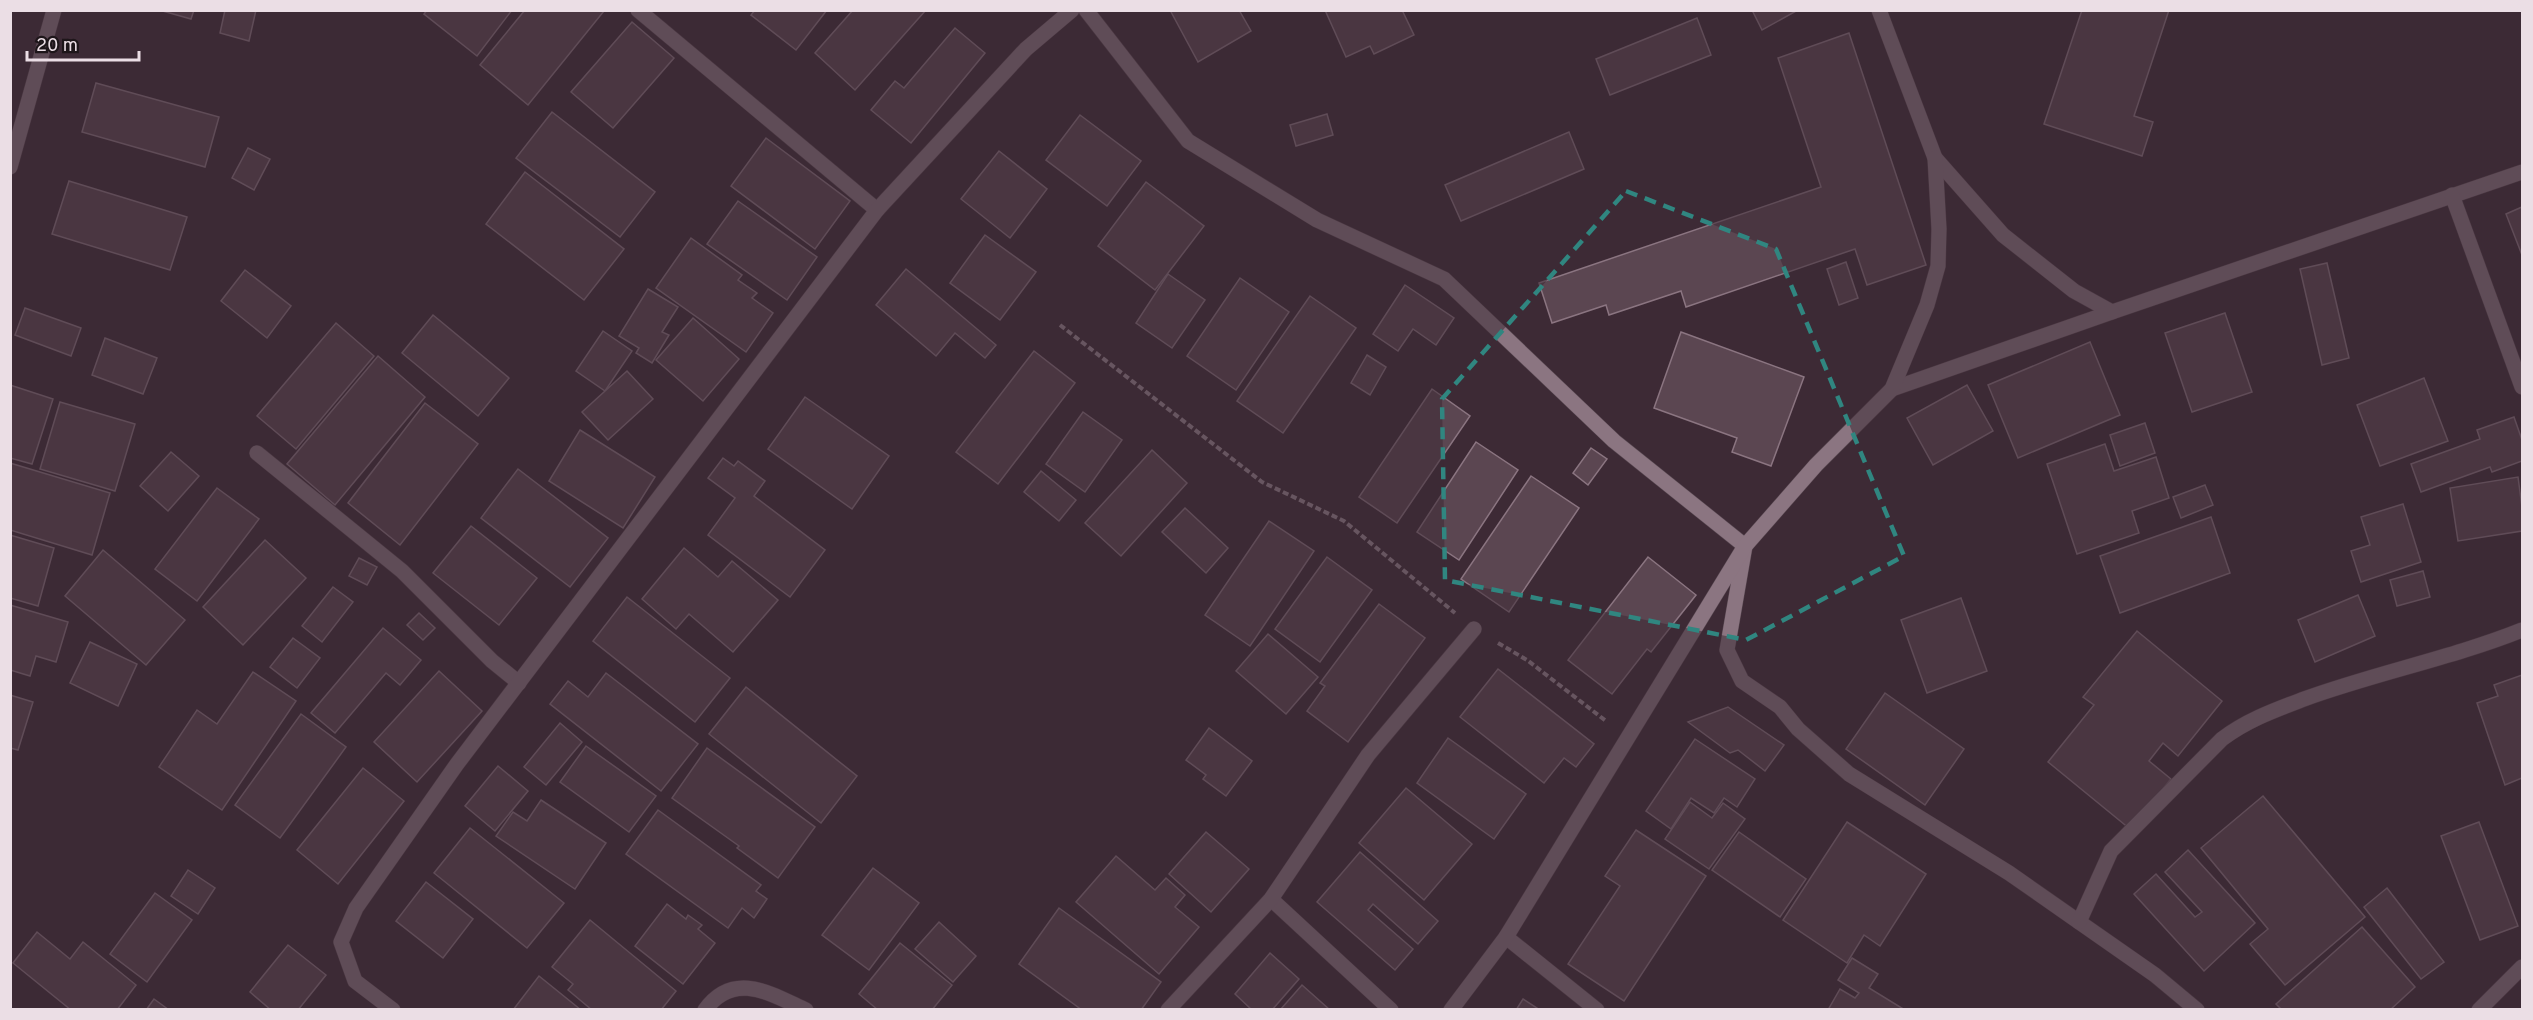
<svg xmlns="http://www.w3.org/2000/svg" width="2533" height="1020" font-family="Overpass,sans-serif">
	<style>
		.building { fill: #5b4651; stroke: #8b7581; stroke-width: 1.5 }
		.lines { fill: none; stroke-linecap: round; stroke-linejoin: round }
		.minor-casing { stroke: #574750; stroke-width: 16 }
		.path { stroke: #9b8b94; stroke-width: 4; stroke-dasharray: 6 3; stroke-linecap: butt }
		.minor { stroke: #8b7581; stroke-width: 15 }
		.marked { fill: none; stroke: #308680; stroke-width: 4.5; stroke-dasharray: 12 8; stroke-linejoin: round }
	</style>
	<rect width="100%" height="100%" fill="#3d2a35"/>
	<g class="building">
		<polygon points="159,10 194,10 191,19"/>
		<polygon points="225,10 256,10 249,41 220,33"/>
		<polygon points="427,10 512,10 477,56 424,14"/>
		<polygon points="525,10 604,11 528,105 480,65"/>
		<polygon points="755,10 827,10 796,50 751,15"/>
		<polygon points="853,10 926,10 855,90 815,53"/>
		<polygon points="1170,10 1239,10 1251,31 1198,62"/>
		<polygon points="1325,10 1402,10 1414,35 1374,54 1370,46 1346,57"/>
		<polygon points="1752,10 1798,10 1762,30"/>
		<polygon points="2082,10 2169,10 2134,116 2153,122 2142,156 2044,124"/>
		<polygon points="1697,18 1711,55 1610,95 1596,59"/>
		<polygon points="632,22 674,58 613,128 571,92"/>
		<polygon points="955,28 985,53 911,143 871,110 895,81 904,88"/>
		<polygon points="1849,33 1926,265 1867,285 1855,249 1686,307 1681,291 1609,315 1606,305 1552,323 1539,283 1821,187 1778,58"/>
		<polygon points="96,83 219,117 205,167 82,132"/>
		<polygon points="552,112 655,192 620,237 516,158"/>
		<polygon points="1327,114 1333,135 1296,146 1290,125"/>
		<polygon points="1080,115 1141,161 1107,206 1046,160"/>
		<polygon points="1569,132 1584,169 1461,221 1445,185"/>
		<polygon points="766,138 850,201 815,249 731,186"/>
		<polygon points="248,148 270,159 254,190 232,178"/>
		<polygon points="999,151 1047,189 1010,238 961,199"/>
		<polygon points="525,172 624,249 584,300 486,224"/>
		<polygon points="69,181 187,217 170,270 52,234"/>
		<polygon points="1146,182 1204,226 1155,290 1098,246"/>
		<polygon points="738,201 817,257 787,300 707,244"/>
		<polygon points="2522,207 2522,255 2506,214"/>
		<polygon points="985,235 1036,272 1000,320 950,283"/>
		<polygon points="691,238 742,275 738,280 757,293 752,298 773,313 746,352 656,288"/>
		<polygon points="1846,262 1858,298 1839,305 1827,269"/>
		<polygon points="2327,263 2349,358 2322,365 2300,269"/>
		<polygon points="906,269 996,345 985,358 955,333 936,356 876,305"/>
		<polygon points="245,270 291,306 267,338 221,301"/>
		<polygon points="1168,274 1205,300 1172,348 1136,323"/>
		<polygon points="1240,278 1289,312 1236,390 1187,356"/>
		<polygon points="1405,285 1454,318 1436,345 1413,329 1398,351 1373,334"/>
		<polygon points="648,289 678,307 662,332 669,335 652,363 636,353 639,348 619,336"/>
		<polygon points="1310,296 1356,328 1283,433 1237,401"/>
		<polygon points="25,308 81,328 71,356 15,335"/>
		<polygon points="2225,313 2252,392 2192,412 2165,333"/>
		<polygon points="433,315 509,378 478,416 402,353"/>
		<polygon points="693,318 739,359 703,401 656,360"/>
		<polygon points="336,323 374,356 296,449 257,416"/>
		<polygon points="603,331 632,351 605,391 576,371"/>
		<polygon points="1681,332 1804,377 1771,466 1732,452 1737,438 1654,408"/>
		<polygon points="105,338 157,358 143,394 92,375"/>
		<polygon points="2090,342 2120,415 2018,458 1988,385"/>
		<polygon points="1034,351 1075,383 998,484 956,452"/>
		<polygon points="1367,355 1386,367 1370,395 1351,383"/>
		<polygon points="378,356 425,397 335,505 287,464"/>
		<polygon points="627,371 653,399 608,440 582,412"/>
		<polygon points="2424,378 2448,441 2380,466 2357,405"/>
		<polygon points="10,385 53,399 32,464 10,458"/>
		<polygon points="1967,385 1993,431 1933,465 1907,418"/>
		<polygon points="1432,389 1470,416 1397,523 1359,497"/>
		<polygon points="805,397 889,456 852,509 768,449"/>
		<polygon points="60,402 135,424 115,491 40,469"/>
		<polygon points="425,403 478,444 400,545 348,503"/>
		<polygon points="1083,412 1122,440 1085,492 1046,464"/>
		<polygon points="2514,417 2522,440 2522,461 2492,472 2490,467 2421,492 2411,464 2480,439 2477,430"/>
		<polygon points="2145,423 2155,453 2120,466 2110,435"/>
		<polygon points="580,430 655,477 623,528 549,481"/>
		<polygon points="1476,442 1518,470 1459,560 1417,532"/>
		<polygon points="2105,444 2114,471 2156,457 2169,498 2132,511 2139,533 2077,554 2047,464"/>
		<polygon points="1591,448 1607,459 1588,485 1573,473"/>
		<polygon points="1152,450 1187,483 1121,556 1085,523"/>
		<polygon points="171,452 199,476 168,511 140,486"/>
		<polygon points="723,458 734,466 738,461 765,481 754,496 825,550 790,597 708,535 735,498 708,478"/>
		<polygon points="10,463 110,493 92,555 10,530"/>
		<polygon points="518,469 608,538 570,587 481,518"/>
		<polygon points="1041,471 1076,500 1059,521 1024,492"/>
		<polygon points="1531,476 1579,508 1509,612 1461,579"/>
		<polygon points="2518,477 2522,507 2522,531 2458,541 2450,488"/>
		<polygon points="2205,485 2213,505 2181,518 2173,497"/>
		<polygon points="217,488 259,519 197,601 155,569"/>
		<polygon points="2403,504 2421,562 2361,582 2351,551 2370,545 2361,517"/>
		<polygon points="1185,508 1228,548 1206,573 1162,532"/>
		<polygon points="2211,517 2230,573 2120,613 2100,556"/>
		<polygon points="1269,521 1314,551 1250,646 1205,615"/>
		<polygon points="471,526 537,578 499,625 433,573"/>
		<polygon points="10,535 54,548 38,606 10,598"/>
		<polygon points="265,540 306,578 243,645 203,607"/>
		<polygon points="684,548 718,577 732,561 778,600 733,652 689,614 676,629 642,599"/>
		<polygon points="103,550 185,620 146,665 65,596"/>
		<polygon points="1327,557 1372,590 1320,662 1275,629"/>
		<polygon points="1648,557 1696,595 1651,652 1647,649 1612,694 1568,660"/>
		<polygon points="359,558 377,567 367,585 349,576"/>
		<polygon points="2423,571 2430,597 2397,606 2390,580"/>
		<polygon points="333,587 353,602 322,642 302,626"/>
		<polygon points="2358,595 2375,636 2315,662 2298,620"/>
		<polygon points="627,597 730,678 695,722 593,641"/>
		<polygon points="1961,598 1987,671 1927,693 1901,620"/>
		<polygon points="1379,604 1425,638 1348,742 1307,711 1325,686 1320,683"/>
		<polygon points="10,605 68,622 56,662 36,656 30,676 10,670"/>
		<polygon points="419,613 435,628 423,640 407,625"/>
		<polygon points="383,628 421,660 400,685 386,673 335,733 311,713"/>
		<polygon points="2137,631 2222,701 2178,756 2163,743 2149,761 2171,779 2130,829 2048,762 2094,705 2083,697"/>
		<polygon points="1268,634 1318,677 1286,714 1236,671"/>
		<polygon points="293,638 320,658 297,688 270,667"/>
		<polygon points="90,642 137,664 118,706 70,683"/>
		<polygon points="1498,669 1594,744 1576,767 1564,758 1544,783 1460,717"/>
		<polygon points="439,671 482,711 417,782 374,742"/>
		<polygon points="253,672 296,701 222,810 159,767 197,710 217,724"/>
		<polygon points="606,673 698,744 661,791 550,704 568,681 588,697"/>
		<polygon points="2522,675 2522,778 2505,785 2477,703 2498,696 2494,685"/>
		<polygon points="746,687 857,776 821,823 709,734"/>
		<polygon points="1885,693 1964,749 1925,805 1846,749"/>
		<polygon points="10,695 33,702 18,750 10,748"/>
		<polygon points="1728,707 1784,745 1765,771 1738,750 1730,753 1688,722"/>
		<polygon points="301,714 346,747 280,838 235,805"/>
		<polygon points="560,723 582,742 546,785 524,767"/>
		<polygon points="1209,728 1252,761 1226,796 1203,779 1206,775 1186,760"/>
		<polygon points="1448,738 1526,794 1494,839 1417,783"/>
		<polygon points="1695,739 1755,779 1737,807 1724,798 1714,813 1691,798 1671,829 1646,811"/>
		<polygon points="586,746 656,796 629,832 560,782"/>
		<polygon points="707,748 815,827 778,878 737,848 739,846 672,798"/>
		<polygon points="498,766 528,791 495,831 465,806"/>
		<polygon points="363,768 404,801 338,884 297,850"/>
		<polygon points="1406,788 1472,844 1424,900 1359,843"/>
		<polygon points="2263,796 2365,917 2285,985 2250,944 2268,929 2201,848"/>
		<polygon points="541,800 606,843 575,889 496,836 513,812 527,821"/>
		<polygon points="1690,802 1712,818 1723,803 1745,819 1709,869 1665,839"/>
		<polygon points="658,810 761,885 756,891 767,899 754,918 742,908 728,928 626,854"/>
		<polygon points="1847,822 1926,874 1880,946 1864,935 1847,963 1783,920"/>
		<polygon points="2479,822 2518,926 2480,940 2441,836"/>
		<polygon points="470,828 564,903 527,948 434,873"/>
		<polygon points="1636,830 1706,876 1624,1001 1568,964 1620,886 1605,876"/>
		<polygon points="1206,832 1249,869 1211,912 1169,874"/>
		<polygon points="1739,832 1806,879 1780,917 1712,870"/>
		<polygon points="2188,850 2255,923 2204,971 2134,894 2156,874 2195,917 2202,912 2165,872"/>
		<polygon points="1360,852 1438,921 1418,944 1373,904 1368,910 1413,949 1395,970 1317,902"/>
		<polygon points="1116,856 1155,890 1166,878 1185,895 1175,907 1199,927 1159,974 1076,902"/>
		<polygon points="873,868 919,903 869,970 822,935"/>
		<polygon points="188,870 215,888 198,914 171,896"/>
		<polygon points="426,882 473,919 443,958 396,921"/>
		<polygon points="2387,888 2444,962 2421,979 2364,907"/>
		<polygon points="155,893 192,920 147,982 110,954"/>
		<polygon points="667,904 686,919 688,915 702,925 698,929 715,943 683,984 635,946"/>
		<polygon points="1059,908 1161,982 1141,1010 1082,1010 1019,964"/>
		<polygon points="590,920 676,991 661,1010 592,1010 568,990 573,984 552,967"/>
		<polygon points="939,922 976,956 953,982 915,949"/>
		<polygon points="2362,927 2415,987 2390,1010 2282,1010 2276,1004"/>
		<polygon points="37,932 70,959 83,942 136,985 117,1010 71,1010 13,963"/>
		<polygon points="900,943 952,985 932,1010 878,1010 859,994"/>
		<polygon points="288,945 326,975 298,1010 271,1010 250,992"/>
		<polygon points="1270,953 1299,979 1272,1010 1252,1010 1235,994"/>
		<polygon points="1852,958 1878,974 1869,988 1905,1010 1828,1010 1840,989 1855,998 1859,993 1838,980"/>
		<polygon points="539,976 581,1010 513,1010"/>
		<polygon points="1302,985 1330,1010 1280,1010"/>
		<polygon points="154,999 169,1010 146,1010"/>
		<polygon points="1523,999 1540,1010 1516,1010"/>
	</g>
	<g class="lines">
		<defs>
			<g id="minor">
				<polyline points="638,10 877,210"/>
				<polyline points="1086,10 1188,141 1317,220 1444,279 1614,441 1745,546 1727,650 1742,681 1780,707 1798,729 1849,774 2009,873 2155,975 2197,1010"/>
				<polyline points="1879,10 1935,158 2003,235 2074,291 2112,312 2522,172"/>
				<polyline points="10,167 54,10"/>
				<polyline points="2452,195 2522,387"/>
				<polyline points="1892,389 2112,312"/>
				<polyline points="257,453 402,571 492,661 519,683"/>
				<polyline points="1271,899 1391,1010"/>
				<path d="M2079,922L2111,851L2222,739C2247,720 2275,710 2304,699C2375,673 2452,658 2522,630"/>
				<polyline points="1506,937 1597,1010"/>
				<polyline points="393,1010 355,981 341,942 356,908 457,764 877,210 1026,49 1072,10"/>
				<path d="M705,1010C734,970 771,994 806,1010"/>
				<polyline points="1168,1010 1271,899 1368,755 1474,629"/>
				<polyline points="1451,1010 1506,937 1745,546 1816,465 1892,389 1927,305 1938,266 1939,229 1935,158"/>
				<polyline points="2479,1010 2522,967"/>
			</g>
		</defs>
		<use href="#minor" class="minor-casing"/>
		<g class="path">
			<polyline points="1060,325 1262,482 1344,521 1455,613"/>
			<polyline points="1498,643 1527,660 1606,721"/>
		</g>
		<use href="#minor" class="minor"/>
	</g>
	<path d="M0 0H2533V1020H0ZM1626,191L1776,249L1904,556L1746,640L1445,580L1442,399Z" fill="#3d2a35" fill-opacity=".55" fill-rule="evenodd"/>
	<path class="marked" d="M1626,191L1776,249L1904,556L1746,640L1445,580L1442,399Z"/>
	<rect width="2533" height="1020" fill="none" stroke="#ebdee5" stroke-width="24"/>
	<path d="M27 51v9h112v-9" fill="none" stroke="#ebdee5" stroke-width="3"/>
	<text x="36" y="51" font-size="18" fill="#ebdee5" stroke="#1e161a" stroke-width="4.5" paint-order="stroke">20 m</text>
</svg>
